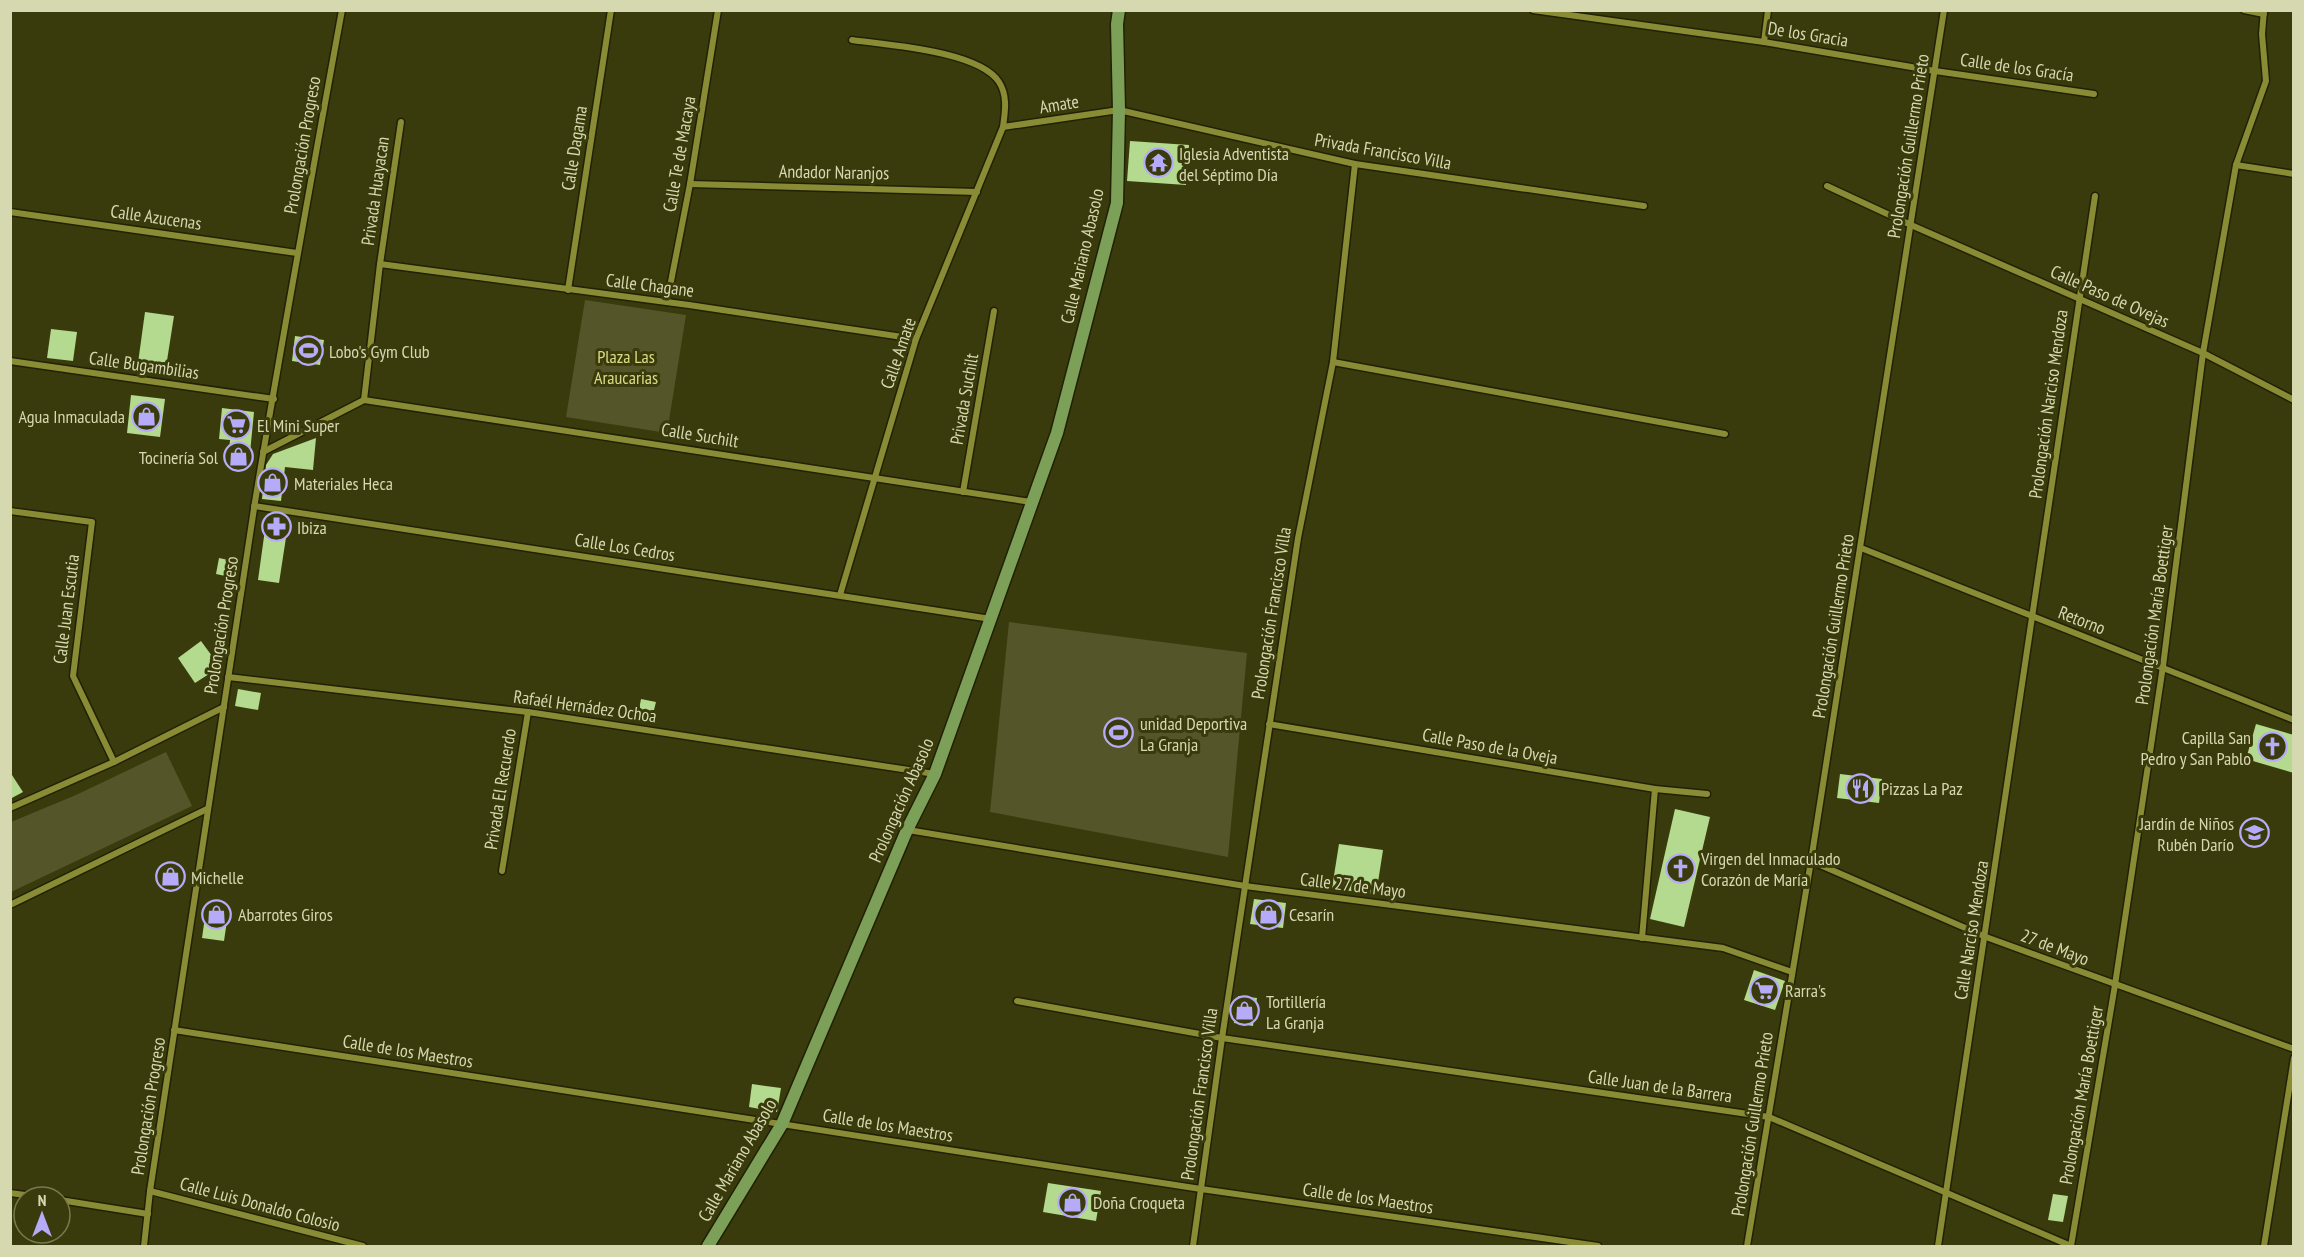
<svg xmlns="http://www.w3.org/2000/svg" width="2304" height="1257" font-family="'PT Sans Narrow',sans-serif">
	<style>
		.green { fill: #545528 }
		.building { fill: #b3da8e }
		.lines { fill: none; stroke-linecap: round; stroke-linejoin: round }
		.street-casing { stroke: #212106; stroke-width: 9 }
		.secondary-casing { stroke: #212106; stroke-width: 15 }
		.street { stroke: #898b35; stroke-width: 6 }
		.secondary { stroke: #7da059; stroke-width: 12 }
		.labels { text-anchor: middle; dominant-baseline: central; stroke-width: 6; stroke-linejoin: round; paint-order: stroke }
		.street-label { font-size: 18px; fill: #d6d8b0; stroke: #3a3b0c }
		.poi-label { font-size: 18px; fill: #d6d8b0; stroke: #3a3b0c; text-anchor: start }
		.park-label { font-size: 18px; fill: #dadd85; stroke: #3a3b0c }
	</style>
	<rect width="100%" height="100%" fill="#3a3b0c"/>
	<g class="green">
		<polygon points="585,300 686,315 667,433 566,417"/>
		<polygon points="1009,622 1247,653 1228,857 990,812"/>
		<polygon points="166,752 192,806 11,892 11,822 76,795"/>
	</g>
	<g class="building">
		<polygon points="1130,141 1189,145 1186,185 1127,181"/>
		<polygon points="145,312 174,316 166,367 138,363"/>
		<polygon points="51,329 77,332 73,361 47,358"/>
		<polygon points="295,336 324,340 320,365 292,361"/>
		<polygon points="131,395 165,399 160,437 127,433"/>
		<polygon points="222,408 254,412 249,463 228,462 230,440 219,439"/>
		<polygon points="316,438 313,470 285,467 281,501 262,499 266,465 273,454"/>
		<polygon points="267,515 289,518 279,583 258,580"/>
		<polygon points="219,558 233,561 230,577 216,574"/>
		<polygon points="201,641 220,667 195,683 178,658"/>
		<polygon points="238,689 261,693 258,710 235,706"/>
		<polygon points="641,699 656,702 652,718 638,715"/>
		<polygon points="2256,724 2294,735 2294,773 2246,759"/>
		<polygon points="10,772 23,792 10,799"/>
		<polygon points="1840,774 1882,779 1879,803 1837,798"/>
		<polygon points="1675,809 1710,817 1684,927 1650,919"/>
		<polygon points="1339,844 1383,850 1376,895 1332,888"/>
		<polygon points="159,869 183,872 180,886 157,883"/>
		<polygon points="1254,899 1286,903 1283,928 1250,924"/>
		<polygon points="207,903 229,907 224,941 202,938"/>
		<polygon points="1754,970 1785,981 1775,1010 1744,1000"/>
		<polygon points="1238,996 1257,998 1253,1026 1234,1023"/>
		<polygon points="752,1084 781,1088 777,1112 749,1107"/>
		<polygon points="1048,1183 1101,1191 1096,1221 1043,1212"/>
		<polygon points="2053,1194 2068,1196 2063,1222 2048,1220"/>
	</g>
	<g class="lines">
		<defs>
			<g id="street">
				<polyline points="1533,10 1764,42 1935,71 2094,94"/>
				<polyline points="2244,10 2264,14"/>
				<polyline points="1764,42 1768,10"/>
				<polyline points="1003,127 1119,110 1355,164 1644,206"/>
				<polyline points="2236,165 2294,174"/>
				<polyline points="690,184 977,192"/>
				<polyline points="1827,186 1911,225 2203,353 2294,400"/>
				<polyline points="10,212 297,253"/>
				<polyline points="380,264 689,305 916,339"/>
				<polyline points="568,290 611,10"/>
				<polyline points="667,302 690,184 718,10"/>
				<polyline points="10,361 274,399"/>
				<polyline points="1333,362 1725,434"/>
				<polyline points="364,400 1031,502"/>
				<polyline points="364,400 380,264 401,122"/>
				<polyline points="263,452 364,400"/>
				<polyline points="963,492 994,311"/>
				<polyline points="254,506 991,619"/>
				<polyline points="10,511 92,522 73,676 114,762"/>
				<polyline points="1861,548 2294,720"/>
				<path d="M840,595L916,339L1003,127C1005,112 1008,96 999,82C979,51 888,45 852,40"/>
				<polyline points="228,677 528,712 935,774"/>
				<polyline points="1269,724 1655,789 1707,794"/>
				<polyline points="10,808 114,762 224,707"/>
				<polyline points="908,830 1245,886 1723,948 1792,972"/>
				<polyline points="1811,861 1986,937 2294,1049"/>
				<polyline points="502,871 528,712"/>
				<polyline points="10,905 207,809"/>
				<polyline points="1642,938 1655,789"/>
				<polyline points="1017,1001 1222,1038 1769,1117 2071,1246"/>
				<polyline points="174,1030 1201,1189 1598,1246"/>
				<polyline points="150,1191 363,1246"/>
				<polyline points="10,1193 40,1197"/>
				<polyline points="60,1200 148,1214"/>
				<path d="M144,1246L150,1191C185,961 218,731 255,502C282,338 312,174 342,10"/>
				<polyline points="1193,1246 1222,1038 1298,538 1333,362 1355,164"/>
				<polyline points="1747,1246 1811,861 1944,10"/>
				<polyline points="1938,1246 2095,196"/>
				<polyline points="2071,1246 2115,985 2163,666 2203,353 2236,165 2266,81 2262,34 2264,10"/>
				<polyline points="2264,1246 2294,1058"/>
			</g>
			<polyline id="secondary" points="708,1246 782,1124 907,830 935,774 1057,433 1117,203 1119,110 1117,24 1119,10"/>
		</defs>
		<use href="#street" class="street-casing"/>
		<use href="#secondary" class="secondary-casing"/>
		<use href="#street" class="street"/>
		<use href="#secondary" class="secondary"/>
	</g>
	<defs>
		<symbol id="temple-ring" viewBox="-11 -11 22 22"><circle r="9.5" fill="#3a3b0c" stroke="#b6abf8" stroke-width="1.5"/><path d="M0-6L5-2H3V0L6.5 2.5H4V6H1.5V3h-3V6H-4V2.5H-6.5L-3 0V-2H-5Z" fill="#b6abf8"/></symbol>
		<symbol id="stadium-ring" viewBox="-11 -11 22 22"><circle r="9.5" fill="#3a3b0c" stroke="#b6abf8" stroke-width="1.5"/><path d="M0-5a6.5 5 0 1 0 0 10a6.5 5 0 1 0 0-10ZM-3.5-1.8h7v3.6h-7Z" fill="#b6abf8"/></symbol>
		<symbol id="shop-ring" viewBox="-11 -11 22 22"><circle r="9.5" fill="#3a3b0c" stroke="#b6abf8" stroke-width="1.5"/><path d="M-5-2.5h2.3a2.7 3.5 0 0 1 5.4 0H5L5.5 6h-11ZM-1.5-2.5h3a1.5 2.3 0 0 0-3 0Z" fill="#b6abf8"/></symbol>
		<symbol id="supermarket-ring" viewBox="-11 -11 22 22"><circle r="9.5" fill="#3a3b0c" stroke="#b6abf8" stroke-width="1.5"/><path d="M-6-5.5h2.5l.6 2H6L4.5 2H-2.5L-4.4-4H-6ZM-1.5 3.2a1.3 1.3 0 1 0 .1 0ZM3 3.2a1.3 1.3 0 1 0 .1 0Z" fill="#b6abf8"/></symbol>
		<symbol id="pharmacy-ring" viewBox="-11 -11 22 22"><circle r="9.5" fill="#3a3b0c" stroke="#b6abf8" stroke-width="1.5"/><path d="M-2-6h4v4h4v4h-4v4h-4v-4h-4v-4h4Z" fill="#b6abf8"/></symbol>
		<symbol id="church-ring" viewBox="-11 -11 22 22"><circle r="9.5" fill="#3a3b0c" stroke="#b6abf8" stroke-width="1.5"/><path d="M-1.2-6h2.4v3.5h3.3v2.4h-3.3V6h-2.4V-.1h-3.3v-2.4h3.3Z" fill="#b6abf8"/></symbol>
		<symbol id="restaurant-ring" viewBox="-11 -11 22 22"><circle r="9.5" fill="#3a3b0c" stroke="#b6abf8" stroke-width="1.5"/><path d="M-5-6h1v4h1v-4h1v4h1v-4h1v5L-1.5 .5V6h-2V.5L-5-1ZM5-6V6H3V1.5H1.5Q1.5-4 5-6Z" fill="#b6abf8"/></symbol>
		<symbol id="school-ring" viewBox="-11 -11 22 22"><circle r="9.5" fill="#3a3b0c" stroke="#b6abf8" stroke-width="1.5"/><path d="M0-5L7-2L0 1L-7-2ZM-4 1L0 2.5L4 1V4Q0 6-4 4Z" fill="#b6abf8"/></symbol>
	</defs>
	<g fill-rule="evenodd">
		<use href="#temple-ring" x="1142" y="146" width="33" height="33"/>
		<use href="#stadium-ring" x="292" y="334" width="33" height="33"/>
		<use href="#shop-ring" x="130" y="400" width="33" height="33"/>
		<use href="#supermarket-ring" x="220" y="408" width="33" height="33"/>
		<use href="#shop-ring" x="222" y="440" width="33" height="33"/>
		<use href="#shop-ring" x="256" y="466" width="33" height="33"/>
		<use href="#pharmacy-ring" x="260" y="510" width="33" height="33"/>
		<use href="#stadium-ring" x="1102" y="716" width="33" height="33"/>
		<use href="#church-ring" x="2256" y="730" width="33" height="33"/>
		<use href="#restaurant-ring" x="1844" y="772" width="33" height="33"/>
		<use href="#school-ring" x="2238" y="816" width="33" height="33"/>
		<use href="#church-ring" x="1664" y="852" width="33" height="33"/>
		<use href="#shop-ring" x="154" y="860" width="33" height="33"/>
		<use href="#shop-ring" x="200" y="898" width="33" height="33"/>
		<use href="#shop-ring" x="1252" y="898" width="33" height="33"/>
		<use href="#supermarket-ring" x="1748" y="974" width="33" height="33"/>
		<use href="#shop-ring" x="1228" y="994" width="33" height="33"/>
		<use href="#shop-ring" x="1056" y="1186" width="33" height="33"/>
	</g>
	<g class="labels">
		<g class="street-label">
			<text transform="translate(1808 34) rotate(9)">De los Gracia</text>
			<text transform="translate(2017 67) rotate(8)">Calle de los Gracía</text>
			<text transform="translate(1059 104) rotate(-9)">Amate</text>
			<text transform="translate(302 145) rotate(-80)">Prolongación Progreso</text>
			<text transform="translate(1908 146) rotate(-81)">Prolongación Guillermo Prieto</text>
			<text transform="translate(574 148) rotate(-81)">Calle Dagama</text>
			<text transform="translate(1383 151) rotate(10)">Privada Francisco Villa</text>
			<text transform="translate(679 154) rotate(-80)">Calle Te de Macaya</text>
			<text transform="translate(834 172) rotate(1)">Andador Naranjos</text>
			<text transform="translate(375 191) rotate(-82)">Privada Huayacan</text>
			<text transform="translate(156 217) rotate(8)">Calle Azucenas</text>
			<text transform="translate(1082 256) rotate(-77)">Calle Mariano Abasolo</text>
			<text transform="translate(650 285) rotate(7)">Calle Chagane</text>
			<text transform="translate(2110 296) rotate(24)">Calle Paso de Ovejas</text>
			<text transform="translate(898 353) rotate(-71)">Calle Amate</text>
			<text transform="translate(144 365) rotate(8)">Calle Bugambilias</text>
			<text transform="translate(964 399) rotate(-80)">Privada Suchilt</text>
			<text transform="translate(2048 404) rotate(-82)">Prolongación Narciso Mendoza</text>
			<text transform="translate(700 435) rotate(9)">Calle Suchilt</text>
			<text transform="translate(625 547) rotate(9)">Calle Los Cedros</text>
			<text transform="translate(66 609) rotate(-83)">Calle Juan Escutia</text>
			<text transform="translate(1271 613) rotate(-81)">Prolongación Francisco Villa</text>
			<text transform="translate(2154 615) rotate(-82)">Prolongación María Boettiger</text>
			<text transform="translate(2082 620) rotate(21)">Retorno</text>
			<text transform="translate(221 625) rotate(-81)">Prolongación Progreso</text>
			<text transform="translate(1833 626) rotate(-81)">Prolongación Guillermo Prieto</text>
			<text transform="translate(585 706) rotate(8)">Rafaél Hernádez Ochoa</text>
			<text transform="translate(1490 746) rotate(10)">Calle Paso de la Oveja</text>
			<text transform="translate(500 789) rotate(-81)">Privada El Recuerdo</text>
			<text transform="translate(901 800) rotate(-66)">Prolongación Abasolo</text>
			<text transform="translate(1353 885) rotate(7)">Calle 27 de Mayo</text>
			<text transform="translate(1971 930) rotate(-81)">Calle Narciso Mendoza</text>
			<text transform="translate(2055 947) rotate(21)">27 de Mayo</text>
			<text transform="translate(408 1051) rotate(9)">Calle de los Maestros</text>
			<text transform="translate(1660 1086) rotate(8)">Calle Juan de la Barrera</text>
			<text transform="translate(1199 1094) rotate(-82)">Prolongación Francisco Villa</text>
			<text transform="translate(2081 1095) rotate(-80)">Prolongación María Boettiger</text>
			<text transform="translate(148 1106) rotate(-81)">Prolongación Progreso</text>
			<text transform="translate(1752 1124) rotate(-81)">Prolongación Guillermo Prieto</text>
			<text transform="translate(888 1125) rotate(9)">Calle de los Maestros</text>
			<text transform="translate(737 1160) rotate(-60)">Calle Mariano Abasolo</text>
			<text transform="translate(1368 1198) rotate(8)">Calle de los Maestros</text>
			<text transform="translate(260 1204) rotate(15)">Calle Luis Donaldo Colosio</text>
		</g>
		<g class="poi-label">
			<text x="1179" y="153">Iglesia Adventista<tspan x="1179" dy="21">del Séptimo Día</tspan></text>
			<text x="329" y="351">Lobo's Gym Club</text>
			<text x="125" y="416" text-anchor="end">Agua Inmaculada</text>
			<text x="257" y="425">El Mini Super</text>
			<text x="218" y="457" text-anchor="end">Tocinería Sol</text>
			<text x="294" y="483">Materiales Heca</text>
			<text x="297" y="527">Ibiza</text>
			<text x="1140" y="723">unidad Deportiva<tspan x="1140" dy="21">La Granja</tspan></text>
			<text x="2251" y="737" text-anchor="end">Capilla San<tspan x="2251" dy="21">Pedro y San Pablo</tspan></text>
			<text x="1881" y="788">Pizzas La Paz</text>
			<text x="2234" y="823" text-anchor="end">Jardín de Niños<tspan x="2234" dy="21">Rubén Darío</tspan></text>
			<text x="1701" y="858">Virgen del Inmaculado<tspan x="1701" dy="21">Corazón de María</tspan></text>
			<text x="191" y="877">Michelle</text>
			<text x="238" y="914">Abarrotes Giros</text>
			<text x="1289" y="914">Cesarín</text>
			<text x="1785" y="990">Rarra's</text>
			<text x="1266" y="1001">Tortillería<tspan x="1266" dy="21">La Granja</tspan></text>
			<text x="1093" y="1202">Doña Croqueta</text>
		</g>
		<g class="park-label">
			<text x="626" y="356">Plaza Las<tspan x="626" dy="21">Araucarias</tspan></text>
		</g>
	</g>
	<rect width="2304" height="1257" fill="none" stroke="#d6d8b0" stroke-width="24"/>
	<g transform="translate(42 1215)"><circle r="28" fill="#3a3b0c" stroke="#787a4e" stroke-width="1.5"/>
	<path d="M0-4.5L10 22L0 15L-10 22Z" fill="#b6abf8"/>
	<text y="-9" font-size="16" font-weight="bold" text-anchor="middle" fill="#d6d8b0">N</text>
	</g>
</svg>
